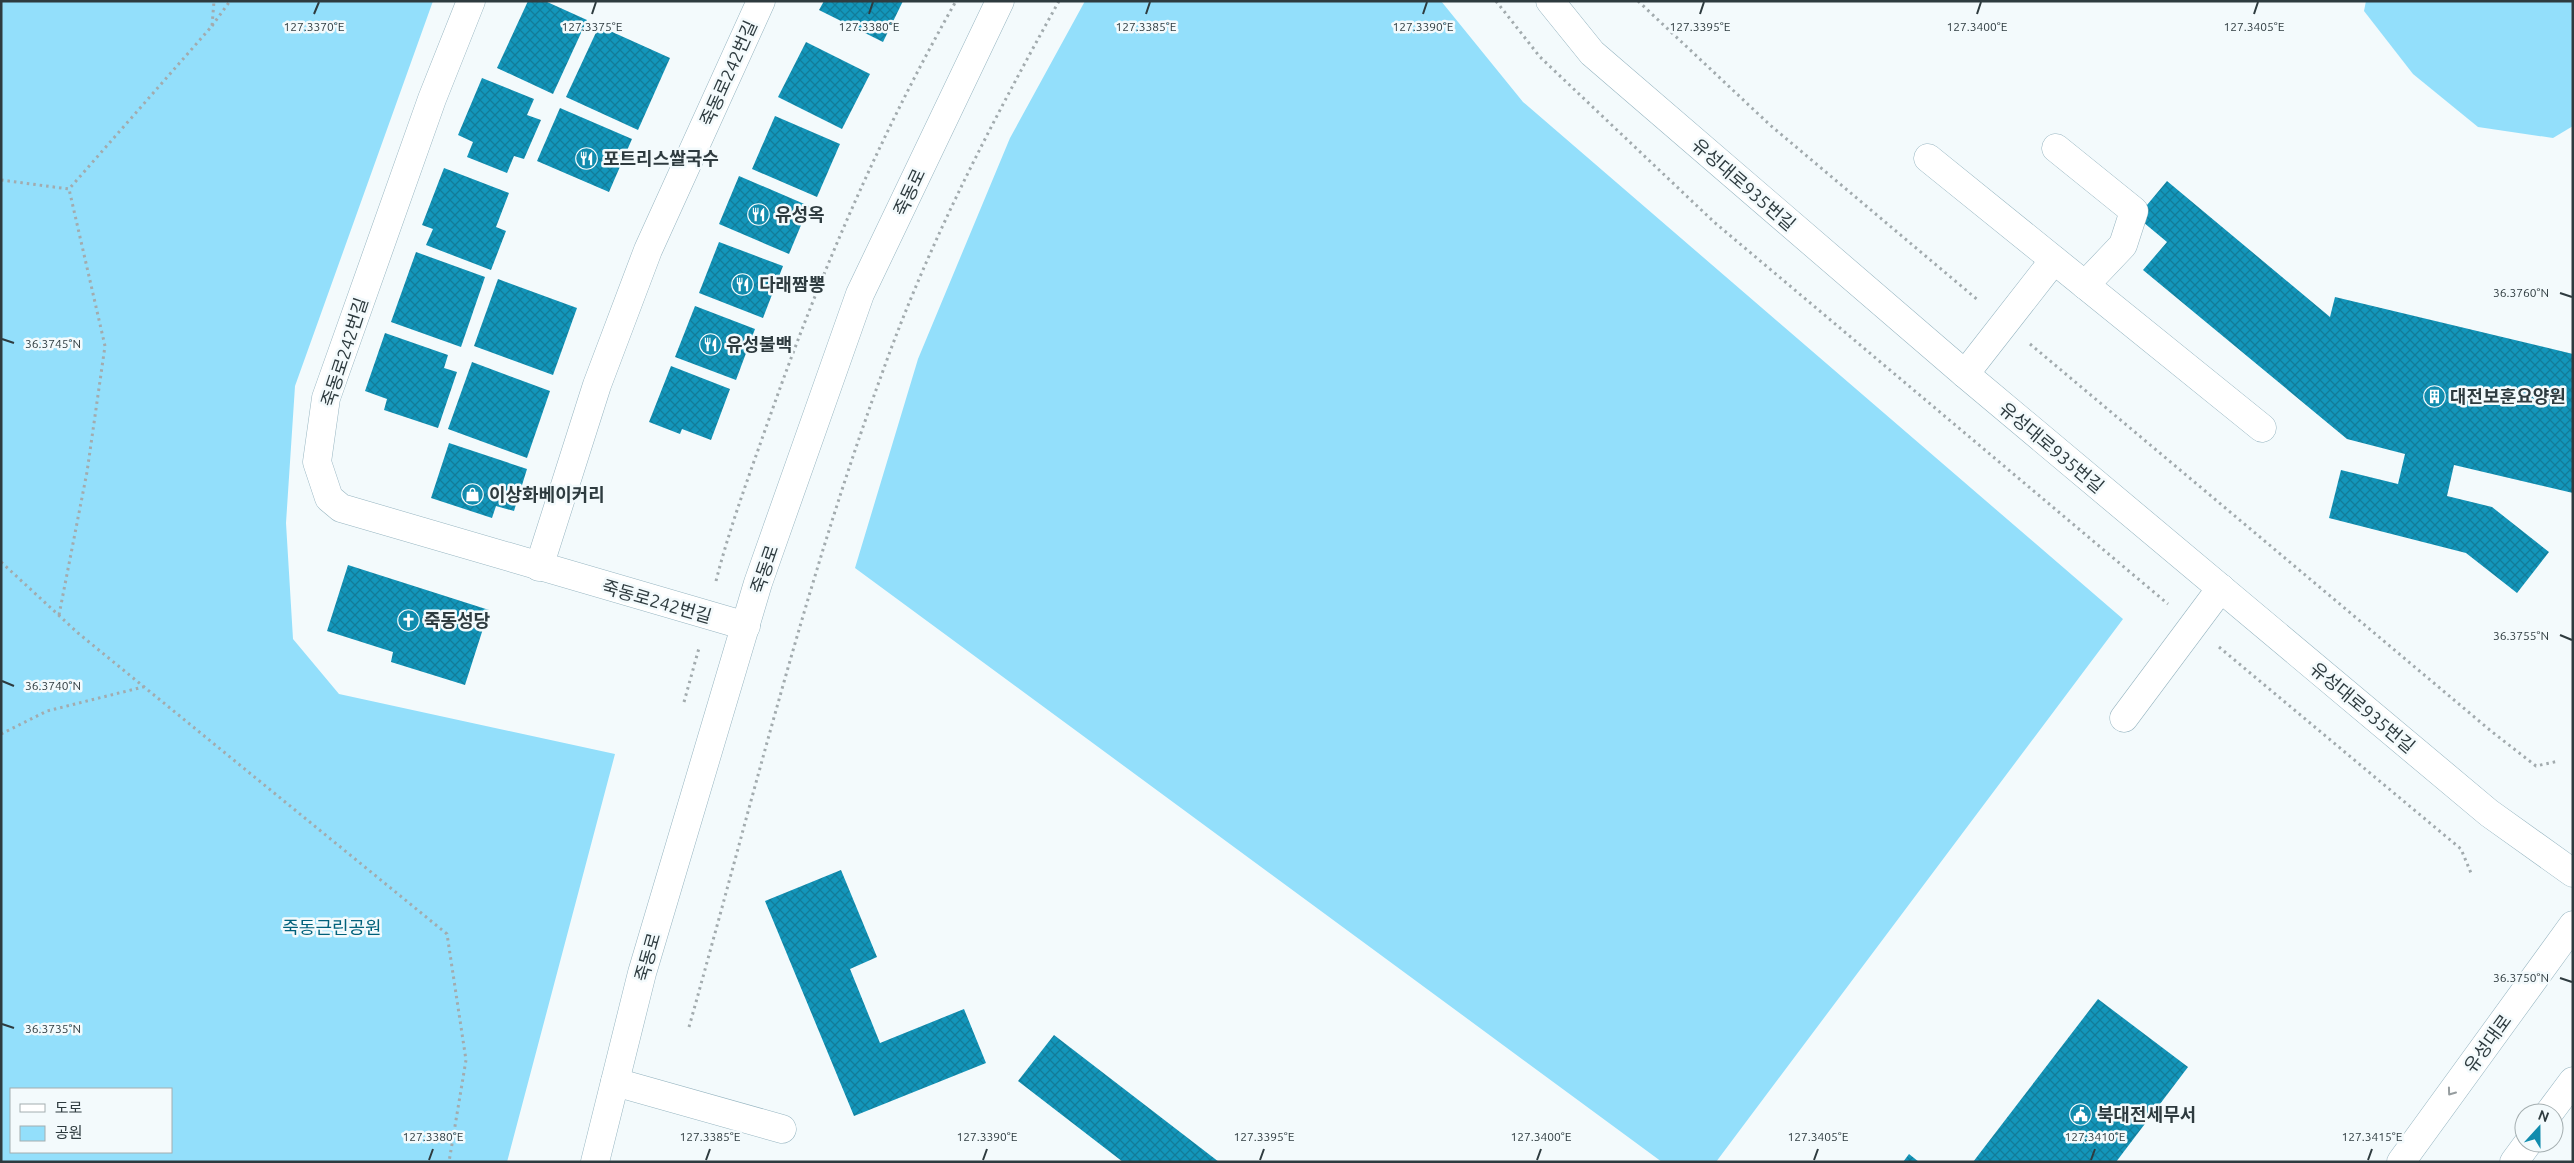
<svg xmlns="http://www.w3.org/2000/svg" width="2574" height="1163" font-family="Ubuntu,'Noto Sans KR',sans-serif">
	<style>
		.green { fill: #93dffb; fill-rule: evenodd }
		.building { fill: url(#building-cross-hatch) }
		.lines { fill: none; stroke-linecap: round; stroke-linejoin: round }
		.minor-casing { stroke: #96b5c1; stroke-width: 29 }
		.major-casing { stroke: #96b5c1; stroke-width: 29 }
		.path { stroke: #a2abae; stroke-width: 3; stroke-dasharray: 2.5 4; stroke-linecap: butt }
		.minor { stroke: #fff; stroke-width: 28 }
		.major { stroke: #fff; stroke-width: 28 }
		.oneway { stroke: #969d9f }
		.ticks { fill: none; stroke: #2e3b3f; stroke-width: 2 }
		.labels { text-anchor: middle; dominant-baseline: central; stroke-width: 5; stroke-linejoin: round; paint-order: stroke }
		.street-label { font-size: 18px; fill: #2e3b3f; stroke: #f3fafc }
		.poi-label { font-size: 18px; font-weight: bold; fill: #2e3b3f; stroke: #f3fafc; text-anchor: start }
		.park-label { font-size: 18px; fill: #00617b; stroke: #f3fafc }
		.ticks-label { font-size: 12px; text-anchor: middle; fill: #2e3b3f; stroke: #f3fafc; stroke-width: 5; stroke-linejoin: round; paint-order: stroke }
	</style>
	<defs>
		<pattern id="building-cross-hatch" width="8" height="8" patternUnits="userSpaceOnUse" patternTransform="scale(1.25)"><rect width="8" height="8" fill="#1396bb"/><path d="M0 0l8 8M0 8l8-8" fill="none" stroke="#127c99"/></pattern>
	</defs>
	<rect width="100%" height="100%" fill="#f3fafc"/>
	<g class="green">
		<path d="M1,1H433L295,386L286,523L293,639L339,694L615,754L507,1162H1ZM11,1089H171V1152H11Z"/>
		<polygon points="1085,1 1441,1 1523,102 2123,619 1716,1162 1662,1162 855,568 918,359 1010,138"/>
		<polygon points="2366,1 2573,1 2573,126 2553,138 2478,127 2413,74 2364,11"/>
	</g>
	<g class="building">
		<polygon points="528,1 545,1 587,20 553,94 497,68"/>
		<polygon points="824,1 903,1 883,42 819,10"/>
		<polygon points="599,26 670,58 638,130 566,97"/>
		<polygon points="806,42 870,74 842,129 778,97"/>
		<polygon points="482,78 534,99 527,115 541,120 524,159 514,156 507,173 467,157 473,142 458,135"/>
		<polygon points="560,108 632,139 609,192 537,161"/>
		<polygon points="775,116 840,144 817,197 752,169"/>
		<polygon points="444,168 509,193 496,227 506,231 491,270 426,245 433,229 422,225"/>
		<polygon points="739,176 809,206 789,254 719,224"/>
		<polygon points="2167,181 2330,317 2335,297 2573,354 2573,493 2454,465 2447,496 2492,507 2549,552 2517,593 2466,553 2329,518 2341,470 2398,484 2405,454 2347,439 2143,270 2167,242 2137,217"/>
		<polygon points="719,242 783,266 763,318 699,293"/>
		<polygon points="416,252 485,277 461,347 391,322"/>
		<polygon points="498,279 577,308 553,375 474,346"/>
		<polygon points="695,306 755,329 736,380 675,357"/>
		<polygon points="385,333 448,355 444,368 457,372 438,428 384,410 387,399 365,391"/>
		<polygon points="472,362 550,391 527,458 448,429"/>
		<polygon points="671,366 730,389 711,440 682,429 680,434 649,422"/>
		<polygon points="449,443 527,469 514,511 496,506 492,518 431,498"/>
		<polygon points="348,565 489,610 465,685 391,662 393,652 327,631"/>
		<polygon points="841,870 877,957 850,969 880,1043 964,1009 986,1063 854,1116 765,901"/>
		<polygon points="2098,999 2188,1067 2116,1162 1973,1162"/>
		<polygon points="1054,1035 1219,1162 1123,1162 1018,1081"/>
		<polygon points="1909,1154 1919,1162 1903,1162"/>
	</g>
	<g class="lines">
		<defs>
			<g id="minor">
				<polyline points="471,1 432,99 326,398 317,462 329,498 341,508 746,626"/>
				<polyline points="1550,1 1592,53 1965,374 2489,813 2573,873"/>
				<polyline points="2056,148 2134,211 2123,245 2085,285"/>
				<polyline points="1928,158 2262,428"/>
				<polyline points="1965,374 2054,260"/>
				<polyline points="539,567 597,385 648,250 761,1"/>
				<polyline points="2124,718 2221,588"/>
				<polyline points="615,1082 782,1129"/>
				<polyline points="595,1162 642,973 758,583 860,294 1000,1"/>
			</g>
			<g id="major">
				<polyline points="2549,1113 2573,1081"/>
				<polyline points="2401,1162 2573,925"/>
				<polyline points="2514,1162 2528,1143"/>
			</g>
		</defs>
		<use href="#minor" class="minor-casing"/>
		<use href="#major" class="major-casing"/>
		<g class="path">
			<polyline points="1496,1 1540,57 1714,222 2168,604"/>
			<polyline points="1638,1 1770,125 1979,301"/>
			<polyline points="212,26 230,1"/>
			<polyline points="1,180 69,189 212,26 214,1"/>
			<polyline points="2030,344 2491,731 2536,766 2559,761"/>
			<polyline points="1,562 78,633 447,934 466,1060 449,1162"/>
			<path d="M716,581C730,526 750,473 769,419C820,274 880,135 956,1"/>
			<polyline points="59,615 87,472 105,346 69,189"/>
			<polyline points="2219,647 2461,849 2471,873"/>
			<polyline points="684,702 699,648"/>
			<polyline points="1,734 47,711 143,687"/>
			<path d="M689,1027C751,807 805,583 884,368C930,240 993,120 1059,1"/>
		</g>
		<use href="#minor" class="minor"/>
		<use href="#major" class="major"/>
	</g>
	<defs><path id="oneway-chevron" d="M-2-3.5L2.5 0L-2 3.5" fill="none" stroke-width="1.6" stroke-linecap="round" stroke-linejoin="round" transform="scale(1.25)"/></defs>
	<use class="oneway" href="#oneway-chevron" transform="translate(2451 1092) rotate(126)"/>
	<path class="ticks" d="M314,14L319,2M592,14L596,2M869,14L873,2M1146,14L1150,2M1423,14L1427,2M1700,14L1704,2M1977,14L1981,2M2254,14L2258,2M2560,293L2572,297M2,339L14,343M2560,635L2572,640M2,681L14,686M2560,978L2572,982M2,1024L14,1028M429,1160L433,1149M706,1160L710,1149M983,1160L987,1149M1260,1160L1264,1149M1537,1160L1541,1149M1814,1160L1818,1149M2091,1160L2095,1149M2368,1160L2372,1149"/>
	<defs>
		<symbol id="restaurant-disc" viewBox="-11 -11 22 22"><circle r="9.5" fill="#118cae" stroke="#f3fafc"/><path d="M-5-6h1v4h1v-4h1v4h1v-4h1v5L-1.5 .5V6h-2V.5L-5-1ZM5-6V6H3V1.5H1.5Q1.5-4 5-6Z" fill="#fff"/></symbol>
		<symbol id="building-disc" viewBox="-11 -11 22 22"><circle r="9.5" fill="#118cae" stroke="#f3fafc"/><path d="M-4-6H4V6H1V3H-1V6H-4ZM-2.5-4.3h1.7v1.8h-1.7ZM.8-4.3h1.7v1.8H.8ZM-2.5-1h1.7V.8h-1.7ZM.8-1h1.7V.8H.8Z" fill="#fff"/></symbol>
		<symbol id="shop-disc" viewBox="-11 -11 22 22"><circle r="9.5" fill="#118cae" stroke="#f3fafc"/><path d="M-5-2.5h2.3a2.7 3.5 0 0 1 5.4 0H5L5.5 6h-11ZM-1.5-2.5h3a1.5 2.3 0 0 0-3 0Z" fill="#fff"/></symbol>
		<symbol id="church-disc" viewBox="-11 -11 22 22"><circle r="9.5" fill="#118cae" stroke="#f3fafc"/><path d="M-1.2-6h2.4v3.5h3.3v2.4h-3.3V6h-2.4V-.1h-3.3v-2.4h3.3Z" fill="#fff"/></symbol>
		<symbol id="civic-disc" viewBox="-11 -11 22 22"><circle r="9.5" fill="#118cae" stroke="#f3fafc"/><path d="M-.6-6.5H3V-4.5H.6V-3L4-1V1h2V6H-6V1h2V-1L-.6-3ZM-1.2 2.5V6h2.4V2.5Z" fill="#fff"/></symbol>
	</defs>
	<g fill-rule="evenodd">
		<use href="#restaurant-disc" x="574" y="146" width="25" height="25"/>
		<use href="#restaurant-disc" x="746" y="202" width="25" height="25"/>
		<use href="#restaurant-disc" x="730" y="272" width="25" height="25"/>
		<use href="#restaurant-disc" x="698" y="332" width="25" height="25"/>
		<use href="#building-disc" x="2422" y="384" width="25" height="25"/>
		<use href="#shop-disc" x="460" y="482" width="25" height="25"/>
		<use href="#church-disc" x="396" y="608" width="25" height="25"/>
		<use href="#civic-disc" x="2068" y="1102" width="25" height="25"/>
	</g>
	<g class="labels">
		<g class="street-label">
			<text transform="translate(728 73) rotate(-66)">죽동로242번길</text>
			<text transform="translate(1744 184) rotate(41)">유성대로935번길</text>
			<text transform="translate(909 192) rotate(-65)">죽동로</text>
			<text transform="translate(344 352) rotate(-72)">죽동로242번길</text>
			<text transform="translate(2052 447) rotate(40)">유성대로935번길</text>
			<text transform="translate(764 569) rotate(-71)">죽동로</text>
			<text transform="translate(657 601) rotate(16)">죽동로242번길</text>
			<text transform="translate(2363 707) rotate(40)">유성대로935번길</text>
			<text transform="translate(647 957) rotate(-74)">죽동로</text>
			<text transform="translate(2487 1043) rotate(-54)">유성대로</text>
		</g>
		<g class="poi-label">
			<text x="603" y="158">포트리스쌀국수</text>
			<text x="775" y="214">유성옥</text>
			<text x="759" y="284">다래짬뽕</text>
			<text x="726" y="344">유성불백</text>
			<text x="2450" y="396">대전보훈요양원</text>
			<text x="489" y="494">이상화베이커리</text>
			<text x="424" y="620">죽동성당</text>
			<text x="2097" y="1114">북대전세무서</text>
		</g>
		<g class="park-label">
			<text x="332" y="927">죽동근린공원</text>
		</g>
	</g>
	<g class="ticks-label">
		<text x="314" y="31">127.3370°E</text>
		<text x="592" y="31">127.3375°E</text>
		<text x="869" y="31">127.3380°E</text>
		<text x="1146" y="31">127.3385°E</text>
		<text x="1423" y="31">127.3390°E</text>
		<text x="1700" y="31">127.3395°E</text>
		<text x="1977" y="31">127.3400°E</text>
		<text x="2254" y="31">127.3405°E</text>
		<text x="2521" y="297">36.3760°N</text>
		<text x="53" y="348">36.3745°N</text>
		<text x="2521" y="640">36.3755°N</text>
		<text x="53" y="690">36.3740°N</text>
		<text x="2521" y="982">36.3750°N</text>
		<text x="53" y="1033">36.3735°N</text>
		<text x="433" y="1141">127.3380°E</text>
		<text x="710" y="1141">127.3385°E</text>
		<text x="987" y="1141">127.3390°E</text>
		<text x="1264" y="1141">127.3395°E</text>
		<text x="1541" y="1141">127.3400°E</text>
		<text x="1818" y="1141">127.3405°E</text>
		<text x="2095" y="1141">127.3410°E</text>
		<text x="2372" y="1141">127.3415°E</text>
	</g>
	<rect width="2574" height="1163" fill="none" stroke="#2e3b3f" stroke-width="5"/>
	<rect x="10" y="1088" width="162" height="65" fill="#f3fafc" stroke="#a4aeb0"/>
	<rect x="20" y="1104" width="25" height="8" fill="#ffffff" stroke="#a4aeb0"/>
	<text x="55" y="1113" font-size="15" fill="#2e3b3f">도로</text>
	<rect x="20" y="1126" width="25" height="15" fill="#93dffb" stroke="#a4aeb0"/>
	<text x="55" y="1138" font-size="15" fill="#2e3b3f">공원</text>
	<g transform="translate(2539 1128) rotate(21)"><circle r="24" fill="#f3fafc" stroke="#a4aeb0"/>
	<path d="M0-4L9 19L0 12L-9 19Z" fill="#118cae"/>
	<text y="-8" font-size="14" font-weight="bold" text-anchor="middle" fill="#2e3b3f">N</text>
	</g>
</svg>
